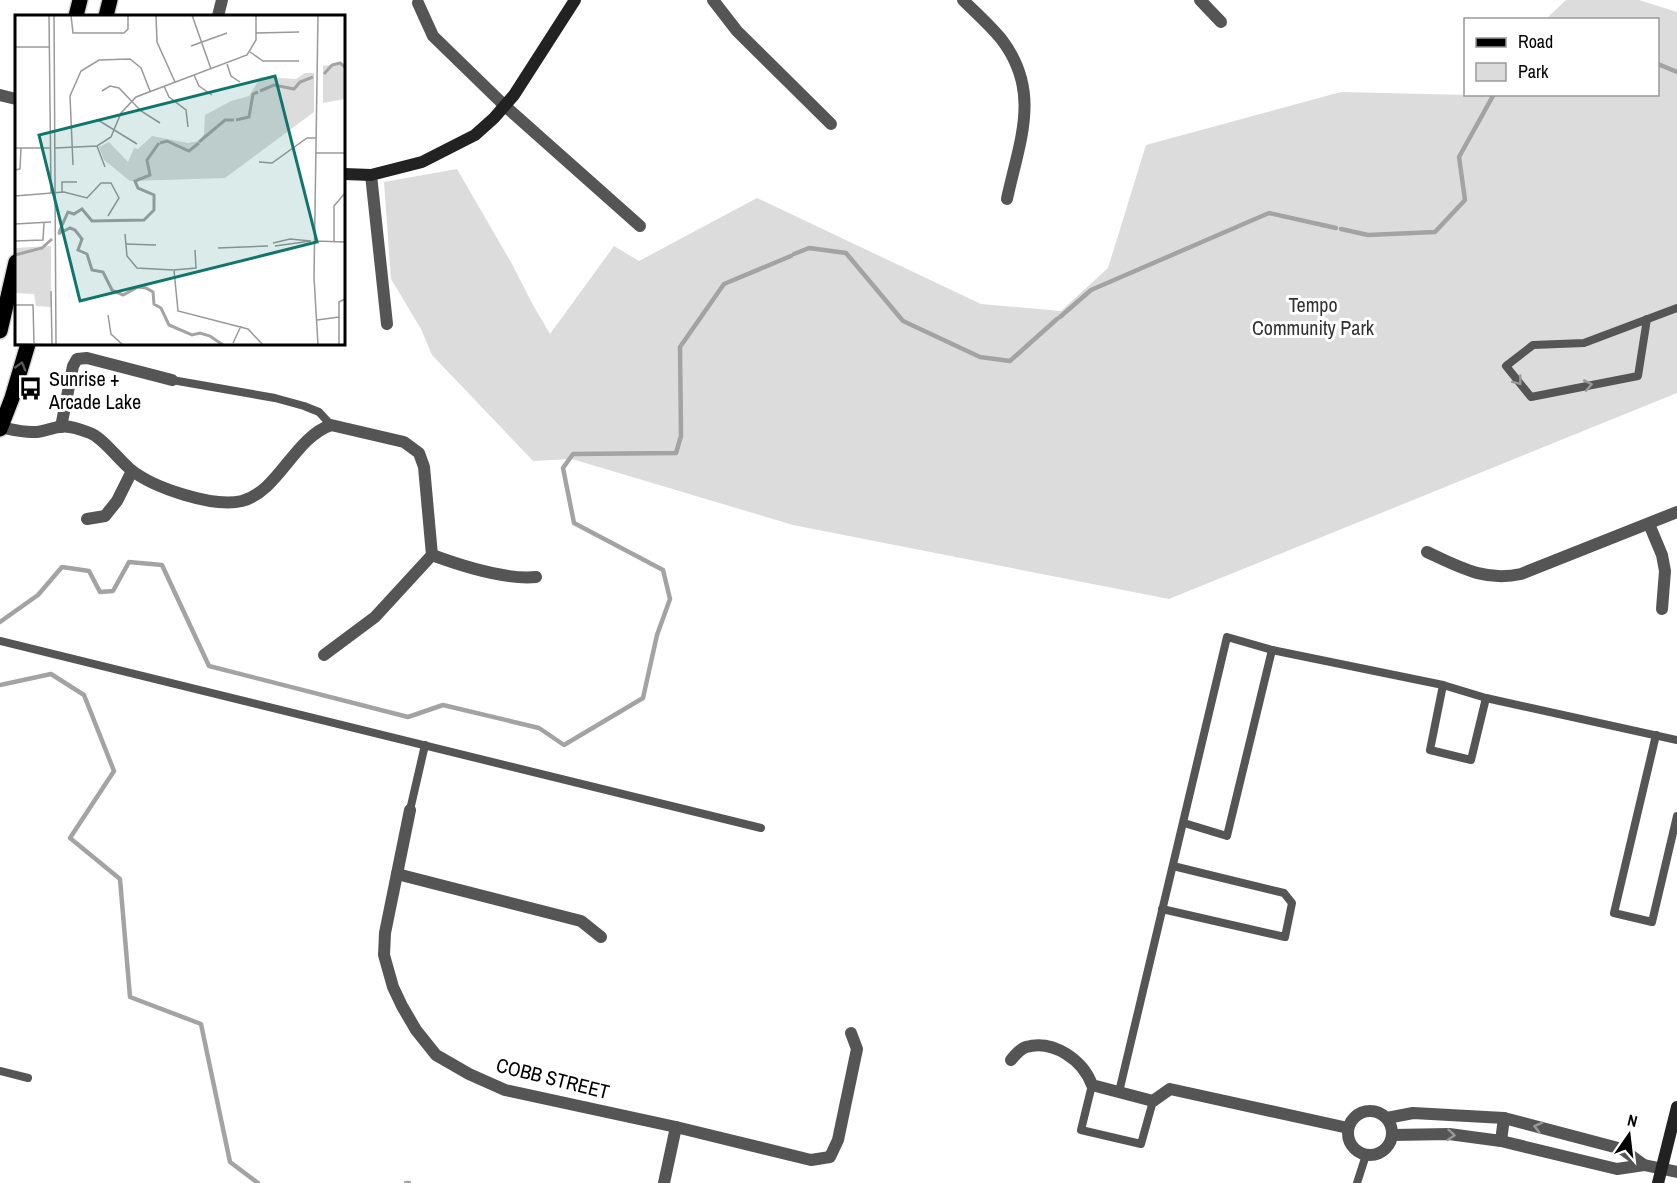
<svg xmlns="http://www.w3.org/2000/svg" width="1677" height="1183" font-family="'Archivo Narrow',sans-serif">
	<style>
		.green { fill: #dcdcdc }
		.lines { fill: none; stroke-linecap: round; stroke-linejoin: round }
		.stream { stroke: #a3a3a3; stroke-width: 4.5 }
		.primary-casing { stroke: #dbdbdb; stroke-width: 18 }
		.lane { stroke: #555; stroke-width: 8 }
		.street { stroke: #555; stroke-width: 12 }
		.secondary { stroke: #222; stroke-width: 12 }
		.primary { stroke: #000; stroke-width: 15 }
		.oneway { stroke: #595959 }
		.oneway2 { stroke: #999 }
		.labels { text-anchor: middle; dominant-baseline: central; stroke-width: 6; stroke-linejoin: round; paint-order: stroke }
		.park-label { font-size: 20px; fill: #333; stroke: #fff }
		.poi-label { font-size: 20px; fill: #000; stroke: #fff; text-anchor: start }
		.street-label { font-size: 20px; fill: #000; stroke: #fff }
		.inset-river { fill: none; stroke: #a3a3a3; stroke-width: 3 }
		.inset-road { fill: none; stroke: #999; stroke-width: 1.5 }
		.view { fill: #0f766e; fill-opacity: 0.15; stroke: #0f766e; stroke-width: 3 }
		.inset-edge { fill: none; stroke: #000; stroke-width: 3 }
	</style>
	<rect width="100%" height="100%" fill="#fff"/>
	<polygon class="green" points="1566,0 1639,0 1677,12 1677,393 1169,599 793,525 572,459 533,461 432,355 421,329 391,279 384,182 457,169 512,264 533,305 550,334 614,246 639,261 757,198 981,304 1061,311 1108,268 1146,145 1341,92 1470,95 1658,94 1658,20 1546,19"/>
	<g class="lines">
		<g class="stream">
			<polyline points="1658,64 1677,72"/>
			<polyline points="1341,229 1368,235 1435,232 1465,200 1459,157 1494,94"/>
			<polyline points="794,254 809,248 846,253 903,321 980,357 1010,361 1057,319"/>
			<polyline points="1060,317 1091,290 1269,213 1336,228"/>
			<polyline points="0,622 38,595 62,567 89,571 100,592 113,591 129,562 162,565 209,666 408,717 443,705 539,728 564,745 643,698 657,635 670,599 663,570 574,523 563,468 573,454 676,453 681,436 680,347 724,284 791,256"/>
			<polyline points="0,685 51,674 84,695 114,771 70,838 120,879 130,997 201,1024 230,1162 258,1183"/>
			<polyline points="406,1183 409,1183"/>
		</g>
		<defs>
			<g id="primary">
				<polyline points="76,16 80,0"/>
				<polyline points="106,16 110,0"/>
				<polyline points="0,331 16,262"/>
				<polyline points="0,429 12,398 28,344"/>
			</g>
		</defs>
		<use href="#primary" class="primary-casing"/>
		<g class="lane">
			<polyline points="1647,319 1638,376 1531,397 1506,366 1533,345 1584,343 1677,308"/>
			<polyline points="172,380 275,398 304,406 319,412 331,425"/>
			<polyline points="0,641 761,828"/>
			<polyline points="1443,685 1430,750 1471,760 1486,698"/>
			<polyline points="1656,735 1614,913 1652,922 1677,816"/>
			<polyline points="410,810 425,745"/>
			<polyline points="1184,823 1227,836 1272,650"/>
			<polyline points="1162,909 1285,937 1292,903 1284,893 1173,866"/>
			<polyline points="0,1071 28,1078"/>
			<polyline points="1092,1085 1081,1130 1141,1144 1153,1101"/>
			<polyline points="1119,1092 1227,637 1272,650 1443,685 1486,698 1677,740"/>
			<polyline points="1357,1183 1366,1155"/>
		</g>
		<g class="street">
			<polyline points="713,0 737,31 831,124"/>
			<path d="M963,0C976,13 991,26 1002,40C1042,93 1019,142 1007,199"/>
			<polyline points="1200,0 1221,22"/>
			<polyline points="418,3 433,36 505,106 640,226"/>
			<polyline points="218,16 222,0"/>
			<polyline points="0,95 16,99"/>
			<polyline points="371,175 387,324"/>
			<path d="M0,427C10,429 21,432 32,432C41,433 50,428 59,427C69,425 80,429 90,433C103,438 118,459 130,469C153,488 214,508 242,501C279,491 294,438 331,425L404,442L419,453L424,467L432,555L375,617L324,655"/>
			<polyline points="61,427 73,366 77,359 87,358 172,380"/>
			<polyline points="87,519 105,516 117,501 132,471"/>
			<polyline points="1649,524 1662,555 1665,571 1662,609"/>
			<path d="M1427,552C1459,567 1485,582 1521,574L1677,512"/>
			<path d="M432,555C462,566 505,580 536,577"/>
			<polyline points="410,810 385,933 384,955 393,987 402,1006 416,1030 436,1055 469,1074 505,1090 676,1127"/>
			<polyline points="397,874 581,921 601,937"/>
			<path d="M1011,1060C1015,1055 1020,1049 1026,1047C1053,1039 1083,1060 1092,1085L1153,1101L1170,1089L1348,1128"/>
			<circle cx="1370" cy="1133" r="22"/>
			<polyline points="1387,1118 1413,1113 1504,1118 1622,1149 1644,1165 1617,1169 1501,1141 1449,1134 1393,1135"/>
			<polyline points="1501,1141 1504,1118"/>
			<polyline points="1644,1165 1677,1172"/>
			<polyline points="664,1183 676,1127 811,1160 830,1157 838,1140 857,1049 851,1033"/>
		</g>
		<g class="secondary">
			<polyline points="344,174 371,175 422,162 475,135 494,118 514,95 575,0"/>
			<polyline points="1658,1183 1677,1107"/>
		</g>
		<use href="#primary" class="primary"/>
	</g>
	<defs><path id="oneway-chevron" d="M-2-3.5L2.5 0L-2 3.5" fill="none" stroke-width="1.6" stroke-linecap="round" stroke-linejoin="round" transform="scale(1.5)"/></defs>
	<use class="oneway" href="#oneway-chevron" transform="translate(21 366) rotate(-74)"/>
	<g class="oneway2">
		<use href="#oneway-chevron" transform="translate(1518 381) rotate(52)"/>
		<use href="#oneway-chevron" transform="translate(1588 385) rotate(-11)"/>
		<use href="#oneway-chevron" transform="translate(1538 1127) rotate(-165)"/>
		<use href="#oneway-chevron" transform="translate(1451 1135) rotate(5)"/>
	</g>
	<defs>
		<symbol id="bus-bare" viewBox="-9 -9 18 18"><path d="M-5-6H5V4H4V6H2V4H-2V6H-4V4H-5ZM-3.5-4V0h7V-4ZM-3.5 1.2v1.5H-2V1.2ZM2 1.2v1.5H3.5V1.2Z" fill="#000" stroke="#fff" stroke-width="2.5" paint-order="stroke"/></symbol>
	</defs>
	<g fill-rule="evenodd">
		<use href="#bus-bare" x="14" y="372" width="33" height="33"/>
	</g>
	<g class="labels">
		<g class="park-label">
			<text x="1313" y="304">Tempo<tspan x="1313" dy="23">Community Park</tspan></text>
		</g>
		<g class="poi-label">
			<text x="49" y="378">Sunrise +<tspan x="49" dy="23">Arcade Lake</tspan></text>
		</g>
		<g class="street-label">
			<text transform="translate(553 1078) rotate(14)">COBB STREET</text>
		</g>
	</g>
	<g transform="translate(15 15)">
		<rect width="330" height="330" fill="#fff"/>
		<path d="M330,48V84L308,88V51ZM290,58H299V97L210,163L115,166L89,145L84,132L94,127L113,147L119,133L123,134L137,121L173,128L184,126L189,119L190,100L216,86L234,81L246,62L281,64ZM36,231V292L21,291L19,279L0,278V233Z" fill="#dcdcdc"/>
		<path class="inset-river" d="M309,59L317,50L325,48L330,52M245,76L259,70L279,74L285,67L298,62M221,105L234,102L238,79L243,77M184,127L210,105H219M145,128L152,126L174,136L184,128M44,217L53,197L59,199L67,194L77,206L129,205L139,195V180L123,173L120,166L135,160L132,145L144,128M43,219L55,213L60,215L67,224L63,235L72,239L77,255L88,257L97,275L108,280L123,272L131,273L138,277L139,289L146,293L154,310L177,320L185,318L195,321L208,330M0,240L27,233L37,224"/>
		<path class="inset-road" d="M34,0L36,179M39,0L41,330M56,0L58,18H109L113,14V0M141,0L142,27L160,67M177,0L196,54M241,18L284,17M176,31L212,18M0,32H35M235,37L248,46H284M212,49L216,61L225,67M179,60L184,71L197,80M149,71L154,82L171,95L173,112M87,76L95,71L104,73L126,96L145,108M83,105L122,129M82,131L90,152M0,133H35M40,133L82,131L96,122L106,98L121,82L232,40L241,25V0M301,138H330M244,147L257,148L292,123H301M58,150L55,81L66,56L84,45L115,44L126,53L135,76M0,155L5,154L6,133M47,178V167H62M0,181L49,177L72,183L86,168H96L104,183L93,201M0,209L36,207M110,219L112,241L122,253L158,255M0,226L28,225L29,207M300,226L330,227M319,226V191L330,178M258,228L275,224L296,226L260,231M110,229L141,230M203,233L253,231M180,235L181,253L159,255L163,296L233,314L248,330M36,276L37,330M0,290H18L19,328M93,300L96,319L108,330M302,305L324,302M218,328L226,311M0,329L57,330M303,330L299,262L303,0M324,330V287L330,284"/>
		<path class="view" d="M260,61L302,227L65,286L24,120Z"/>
		<rect width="330" height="330" class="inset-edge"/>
	</g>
	<rect x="1464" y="18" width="195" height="78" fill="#ffffff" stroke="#999999" stroke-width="1.5"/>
	<rect x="1476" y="38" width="30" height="9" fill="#000000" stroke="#999999" stroke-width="1.5"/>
	<text x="1518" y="48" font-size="18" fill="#000000">Road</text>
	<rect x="1476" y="63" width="30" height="18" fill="#dcdcdc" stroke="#999999" stroke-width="1.5"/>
	<text x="1518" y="78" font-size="18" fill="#000000">Park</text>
	<g transform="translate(1629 1135) rotate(14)" stroke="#ffffff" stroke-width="4.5" paint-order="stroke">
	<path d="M0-4.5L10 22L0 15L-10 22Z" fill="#000000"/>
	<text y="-9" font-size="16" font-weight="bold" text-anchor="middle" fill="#000000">N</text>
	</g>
</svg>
